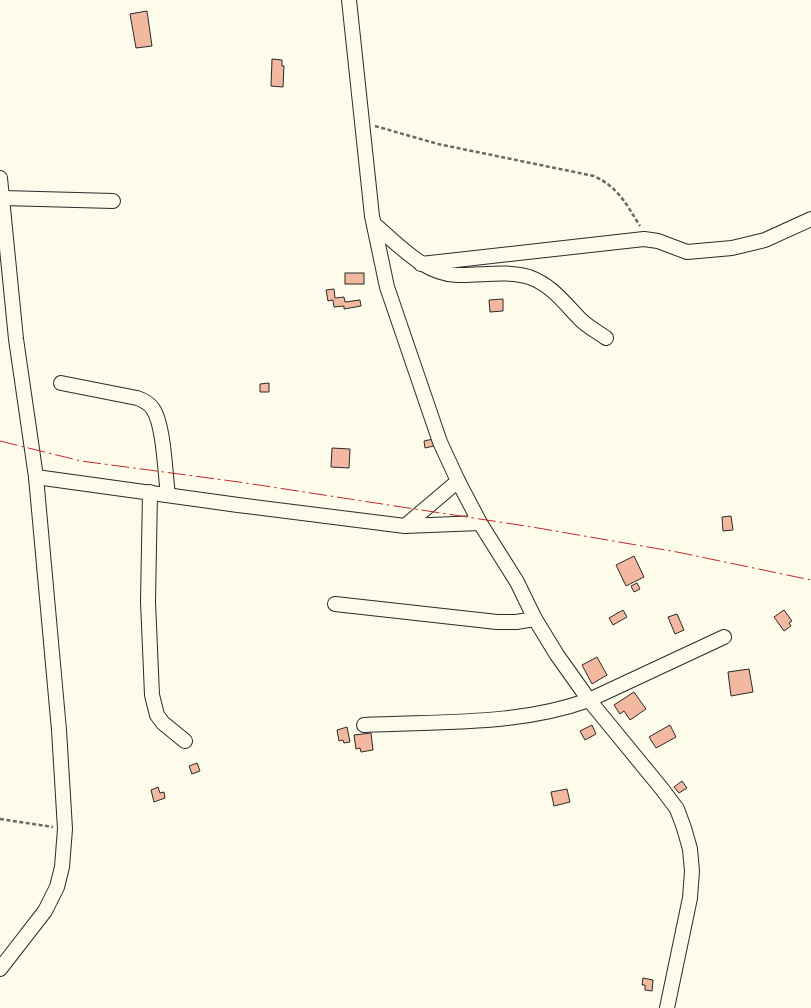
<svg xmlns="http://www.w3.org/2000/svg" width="811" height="1008" font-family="Raleway,sans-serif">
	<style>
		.building { fill: #f2b8a0; stroke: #2b2b2b }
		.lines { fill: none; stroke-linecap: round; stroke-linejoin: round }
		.minor-casing { stroke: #2b2b2b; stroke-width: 16 }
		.path { stroke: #6a6964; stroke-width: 2.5; stroke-dasharray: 4 2.5; stroke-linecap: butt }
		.minor { stroke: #fdfbea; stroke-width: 14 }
		.power { stroke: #c62828; stroke-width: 1; stroke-dasharray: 18 4 2.5 4; stroke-linecap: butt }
	</style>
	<rect width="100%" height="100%" fill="#fdfbea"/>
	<g class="building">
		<polygon points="147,11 152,46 136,48 130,14"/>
		<polygon points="272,59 282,60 282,66 284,66 283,87 271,86"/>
		<rect x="345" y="273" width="19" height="11"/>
		<polygon points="334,289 335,298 344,297 345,302 360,300 361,306 344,309 344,306 334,307 333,300 328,301 326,290"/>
		<polygon points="503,299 503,311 490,312 489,300"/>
		<polygon points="269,383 269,392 260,392 260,384"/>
		<polygon points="433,439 434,446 425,448 424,441"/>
		<polygon points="332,448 350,449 349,468 331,467"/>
		<polygon points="731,516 733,530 723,531 722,517"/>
		<polygon points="634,556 644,577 626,586 616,565"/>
		<polygon points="637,583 640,589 634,592 631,586"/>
		<polygon points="623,610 627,617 613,625 609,618"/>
		<polygon points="784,610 792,621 789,623 791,626 784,631 774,617"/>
		<polygon points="677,614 684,630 675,634 668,617"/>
		<polygon points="597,657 607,675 592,684 582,665"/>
		<polygon points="749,669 753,692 731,696 728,672"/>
		<polygon points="634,692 646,709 630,720 624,711 620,714 614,705"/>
		<polygon points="592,725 596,734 585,740 580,731"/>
		<polygon points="670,725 676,737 656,748 649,737"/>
		<polygon points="347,727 350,742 344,743 343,740 339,741 337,730"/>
		<polygon points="371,733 373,750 361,752 360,748 356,749 354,735"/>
		<polygon points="197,763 200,771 192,774 189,766"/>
		<polygon points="682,781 687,788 679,793 674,787"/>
		<polygon points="158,787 160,793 164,792 165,798 154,802 151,790"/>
		<polygon points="567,789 570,802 554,806 551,792"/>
		<polygon points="643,978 653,980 652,991 645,990 645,985 642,985"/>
	</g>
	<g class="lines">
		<defs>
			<g id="minor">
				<polyline points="349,0 372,216 387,287 440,442 458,481 480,523 517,582 535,619 557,655 589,700 662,789 677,809 684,828 690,849 692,871 690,898 667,1008"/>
				<polyline points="0,178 16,339 36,477 59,730 65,829 62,867 57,887 45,911 0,969"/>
				<polyline points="3,198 113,201"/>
				<path d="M375,225C399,245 424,274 457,275C480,276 507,270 529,277C552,285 565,304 581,320C588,327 598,332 606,338"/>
				<polyline points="421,264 644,239 658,241 687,252 732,248 765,240 811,219"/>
				<path d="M61,383L137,398C143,400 149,403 153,409C164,425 165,473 168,495"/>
				<polyline points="36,477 238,505 405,526 480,523"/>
				<polyline points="150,492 148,602 152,695 157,715 163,723 185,741"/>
				<polyline points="405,526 458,481"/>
				<polyline points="335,604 497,622 516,622 535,619"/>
				<path d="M364,725C439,721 517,726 589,700L724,637"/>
			</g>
		</defs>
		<use href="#minor" class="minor-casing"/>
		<g class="path">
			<path d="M375,126L438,144L594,176C619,188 626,204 640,226"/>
			<polyline points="0,819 53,827"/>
		</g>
		<use href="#minor" class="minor"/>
		<polyline class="power" points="0,441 81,461 239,482 532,527 677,552 811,580"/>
	</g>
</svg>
